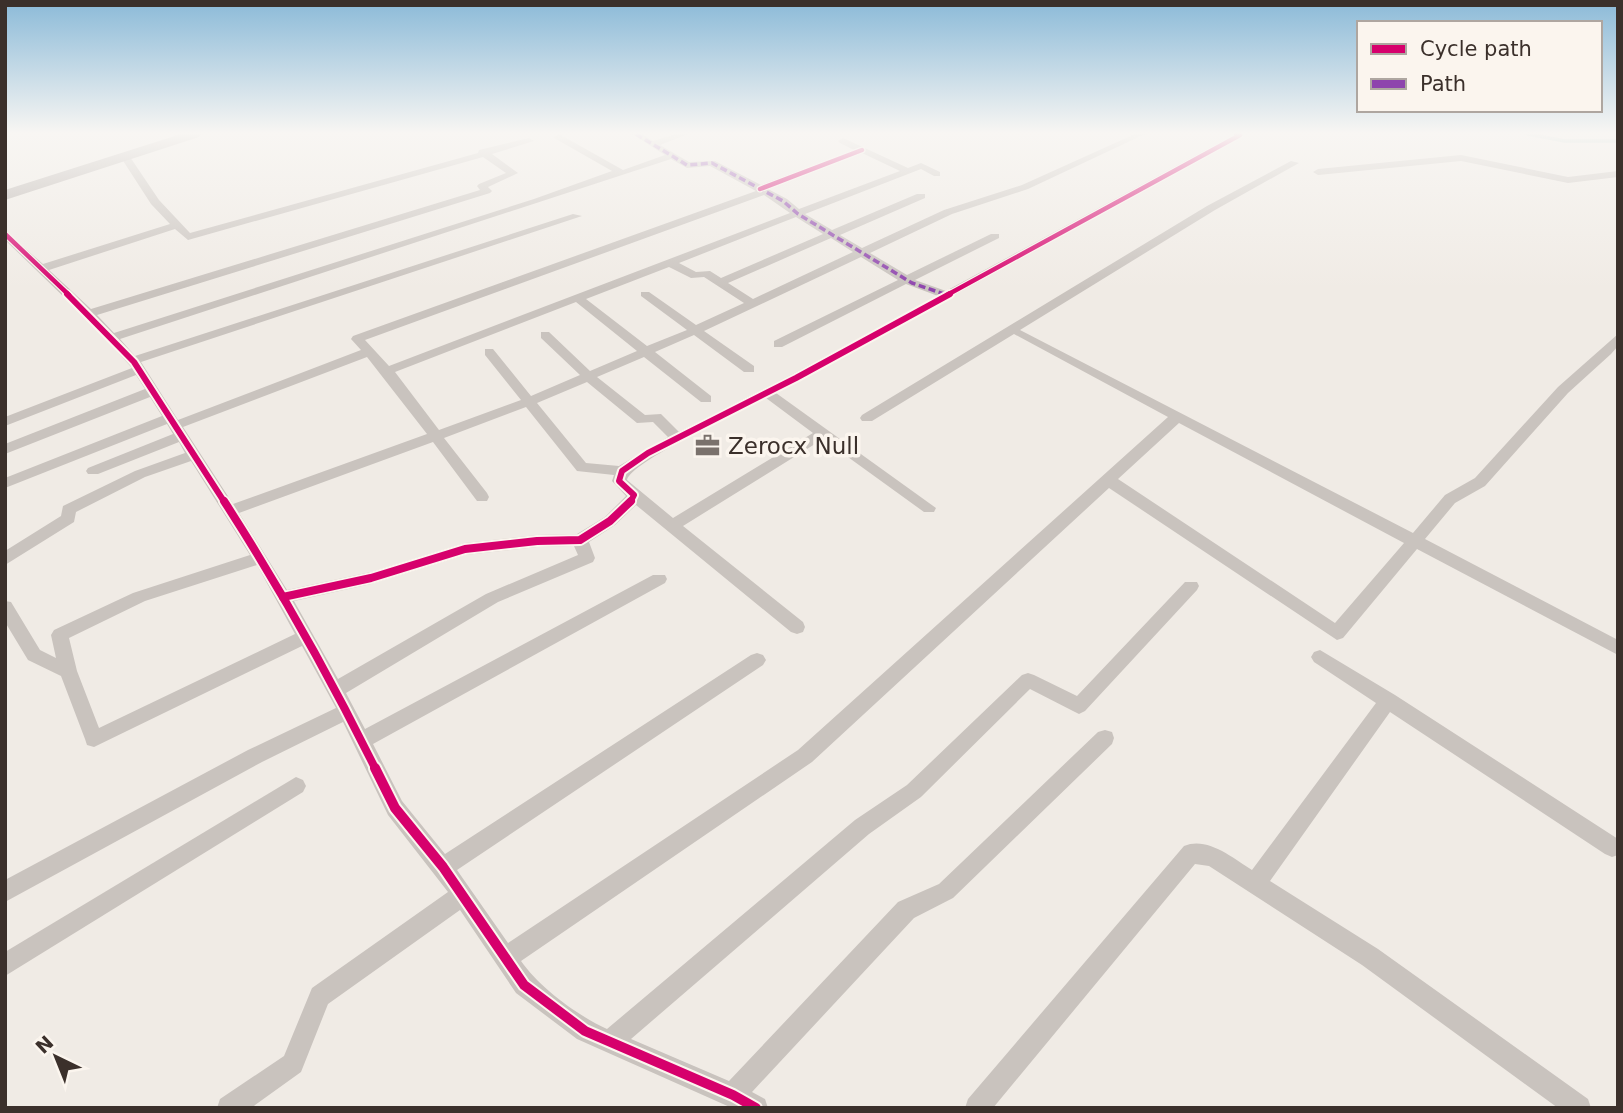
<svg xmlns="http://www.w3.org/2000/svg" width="1623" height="1113" font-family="'DejaVu Sans',sans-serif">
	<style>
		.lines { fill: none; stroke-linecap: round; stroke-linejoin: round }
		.stream { stroke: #a1c2c1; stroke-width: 3.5 }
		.minor { fill: #c9c3be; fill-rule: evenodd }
		.primary { fill: #b8b1ad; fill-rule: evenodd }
		.quiet-far1 { stroke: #8e44ad; stroke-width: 3.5; stroke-dasharray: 7 3.5; stroke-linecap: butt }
		.quiet { stroke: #8e44ad; stroke-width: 4.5; stroke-dasharray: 9 4.5; stroke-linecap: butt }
		.cycleway-far3-casing { stroke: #fbf5ee; stroke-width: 7 }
		.cycleway-far2-casing { stroke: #fbf5ee; stroke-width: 10 }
		.cycleway-far1-casing { stroke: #fbf5ee; stroke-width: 12 }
		.cycleway-casing { stroke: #fbf5ee; stroke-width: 14 }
		.cycleway-far3 { stroke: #d6006c; stroke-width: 4.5 }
		.cycleway-far2 { stroke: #d6006c; stroke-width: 6 }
		.cycleway-far1 { stroke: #d6006c; stroke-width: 8 }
		.cycleway { stroke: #d6006c; stroke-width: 10 }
		.labels { text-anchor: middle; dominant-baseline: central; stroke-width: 7; stroke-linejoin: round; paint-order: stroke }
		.poi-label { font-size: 23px; fill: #3b302b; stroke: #fbf5ee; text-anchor: start }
	</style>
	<rect width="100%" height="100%" fill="#f0ebe5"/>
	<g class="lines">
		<polyline class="stream" points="1528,134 1565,141 1618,141"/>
		<g class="minor">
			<path d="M559,134L623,170L665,155L632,134H642L653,141L676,134H688L660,145L689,162L715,161L761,185L854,150L840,143L838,141L843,138L908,168L921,163L940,172V176H934L921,169L805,214L832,230L917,194H925V198L840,235L862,248L944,210L1022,185L1135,134H1145L1028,189L952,214L870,253L907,275L991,234H999V238L915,280L946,291L1233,135L1232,134L1244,135L776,393L936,508L934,512H924L823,439L683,526L803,622L805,627L803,632L797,634L791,632L636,505L615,525L589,542L595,558L593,562L498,602L346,693L365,729L653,575H665L667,579L665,583L373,744L402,801L445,854L751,655L757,653L763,655L766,660L763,665L457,870L508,943L798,750L1168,417L1014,334L872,421H862L860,418L862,415L1207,206L1291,161L1299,163L1215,210L1020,330L1413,533L1445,495L1475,478L1558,387L1618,334V346L1611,354L1568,393L1485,486L1455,503L1425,539L1618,640V655L1417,549L1343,638L1337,640L1109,488L812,762L521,961C539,987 578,1016 607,1029L855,820L907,785L1022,675L1028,673L1034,675L1077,696L1185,582H1197L1199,586L1197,590L1085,711L1079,714L1073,711L1030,689L921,797L869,834L631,1039L729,1081L898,902L939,884L1098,732L1105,730L1112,732L1114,738L1112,744L953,898L914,918L752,1092L765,1099L768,1108H732L577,1039L516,993L460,910L328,1004L301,1072L251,1108H217L220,1099L284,1056L312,988L448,892L388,815L343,722L262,762L5,902V880L248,750L336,708L302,646L94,747L87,745L85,739L61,676L28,660L5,622V601L11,602L40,650L56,658L51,635L54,630L133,593L250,555L191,461L145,477L76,512L74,522L5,565V551L61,516L63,506L135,471L185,453L179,442L98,474H88L86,471L88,468L173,434L167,424L5,488V478L162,416L150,397L5,454V444L145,389L136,375L5,426V417L132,368L95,327L5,240V231L43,264L170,224L151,204L120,156L125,153L128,154L159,200L190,233L478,153L479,150L529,138L534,141L492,154L518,173L488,187L492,191L490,193L97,315L114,333L534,199L612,171L556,139L554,137ZM862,153L900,171L799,209L787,199L768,189ZM483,157L506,173L479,184L477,186L480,190L91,309L49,270L175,229L188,240ZM671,159L687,168L710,166L756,191L353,336L351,339L361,350L178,420L141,362L582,216L573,214L135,356L120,339ZM764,195L790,213L389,366L365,340ZM796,217L823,234L721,278L710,271L696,272L679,263ZM831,238L853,252L753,299L728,283ZM861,257L898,280L774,341V347H782L906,284L938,296L791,375L679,432L661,414L645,415L597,377L644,357L701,402H711V396L655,352L694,335L744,372H754V366L704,331ZM669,267L691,278L704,277L744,303L696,325L649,292H641V296L687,330L647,346L586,299ZM576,302L637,351L590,371L549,332H541V338L580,375L531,396L493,349H485V355L521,400L439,430L395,372ZM367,357L427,434L233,504L183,427ZM587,382L637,423L653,422L668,437L619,466L586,463L537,403ZM766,398L813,433L673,518L627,480C632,461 742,411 766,398ZM526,407L577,471L614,475L612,481L626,496L605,517L577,534L537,535L465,543L371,572L287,590L239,513L433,442L477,501H487L489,497L487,493L444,438ZM1179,423L1404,543L1335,623L1118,479ZM574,546L578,555L486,594L338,679L294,601L371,584L465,555L537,547ZM257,565L295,634L99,728L77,671L69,638L145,601Z"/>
			<polygon points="1461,155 1568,177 1618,171 1618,177 1568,183 1461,161 1318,175 1313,172 1318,169"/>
			<path d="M1320,650L1395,695L1618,839V855L1612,857L1605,854L1390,712L1270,881L1378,949L1588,1099L1591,1108H1558L1362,965L1209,866L1195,864L993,1108H965L968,1099L1184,846C1207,836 1233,858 1252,870L1376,703L1314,662L1311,657L1314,652Z"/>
			<polygon points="296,777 303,780 306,786 303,792 5,976 5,952"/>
		</g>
		<polygon class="primary" points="181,134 201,134 199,137 5,200 5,190"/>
		<polyline class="quiet-far1" points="636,134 687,165 712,163 783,201 798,214 912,283 947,295"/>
		<polyline class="quiet" points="943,294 947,295"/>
		<defs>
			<g id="cycleway-far3">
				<polyline points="760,189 862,150"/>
				<polyline points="5,234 69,295"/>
				<polyline points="947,295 1240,135 1236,134"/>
			</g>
			<g id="cycleway-far2">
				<polyline points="67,294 134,362 225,503"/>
				<polyline points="630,503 634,495 619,481 622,471 648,453 796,378 950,294"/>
			</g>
			<g id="cycleway-far1">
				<path d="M224,501C280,588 330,677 376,770"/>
				<polyline points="283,597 371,578 465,549 537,541 580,540 610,521 631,501"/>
			</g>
			<polyline id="cycleway" points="375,768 395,808 443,867 524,985 585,1031 733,1095 756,1108"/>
		</defs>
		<use href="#cycleway-far3" class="cycleway-far3-casing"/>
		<use href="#cycleway-far2" class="cycleway-far2-casing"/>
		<use href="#cycleway-far1" class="cycleway-far1-casing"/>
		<use href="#cycleway" class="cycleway-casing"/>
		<use href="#cycleway-far3" class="cycleway-far3"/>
		<use href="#cycleway-far2" class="cycleway-far2"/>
		<use href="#cycleway-far1" class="cycleway-far1"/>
		<use href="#cycleway" class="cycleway"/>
	</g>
	<linearGradient id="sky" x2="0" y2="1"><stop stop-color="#8bbad8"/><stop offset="0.46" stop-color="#f8f6f3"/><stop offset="1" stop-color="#f8f6f3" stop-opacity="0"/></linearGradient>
	<rect width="1623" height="289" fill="url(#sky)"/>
	<defs>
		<symbol id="office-bare" viewBox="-9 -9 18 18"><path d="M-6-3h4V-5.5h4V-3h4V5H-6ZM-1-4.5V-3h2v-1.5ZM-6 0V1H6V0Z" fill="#7a716c" stroke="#fbf5ee" stroke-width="2.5" paint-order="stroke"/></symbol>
	</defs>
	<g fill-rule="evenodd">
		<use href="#office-bare" x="690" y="428" width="35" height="35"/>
	</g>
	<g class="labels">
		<g class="poi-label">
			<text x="728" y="446">Zerocx Null</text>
		</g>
	</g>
	<rect width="1623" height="1113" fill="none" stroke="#3b302b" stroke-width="14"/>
	<rect x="1357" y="21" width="245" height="91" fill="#fbf5ee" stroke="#aea6a0" stroke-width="2"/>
	<rect x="1371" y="44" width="35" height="10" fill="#d6006c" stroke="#aea6a0" stroke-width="2"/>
	<text x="1420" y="56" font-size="21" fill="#3b302b">Cycle path</text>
	<rect x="1371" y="79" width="35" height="10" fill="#8e44ad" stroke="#aea6a0" stroke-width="2"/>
	<text x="1420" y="91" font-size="21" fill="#3b302b">Path</text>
	<g transform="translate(56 1057) rotate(317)" stroke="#fbf5ee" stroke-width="5" paint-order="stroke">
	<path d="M0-5L12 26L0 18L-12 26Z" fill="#3b302b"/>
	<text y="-10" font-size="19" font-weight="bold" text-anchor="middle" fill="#3b302b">N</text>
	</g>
</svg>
